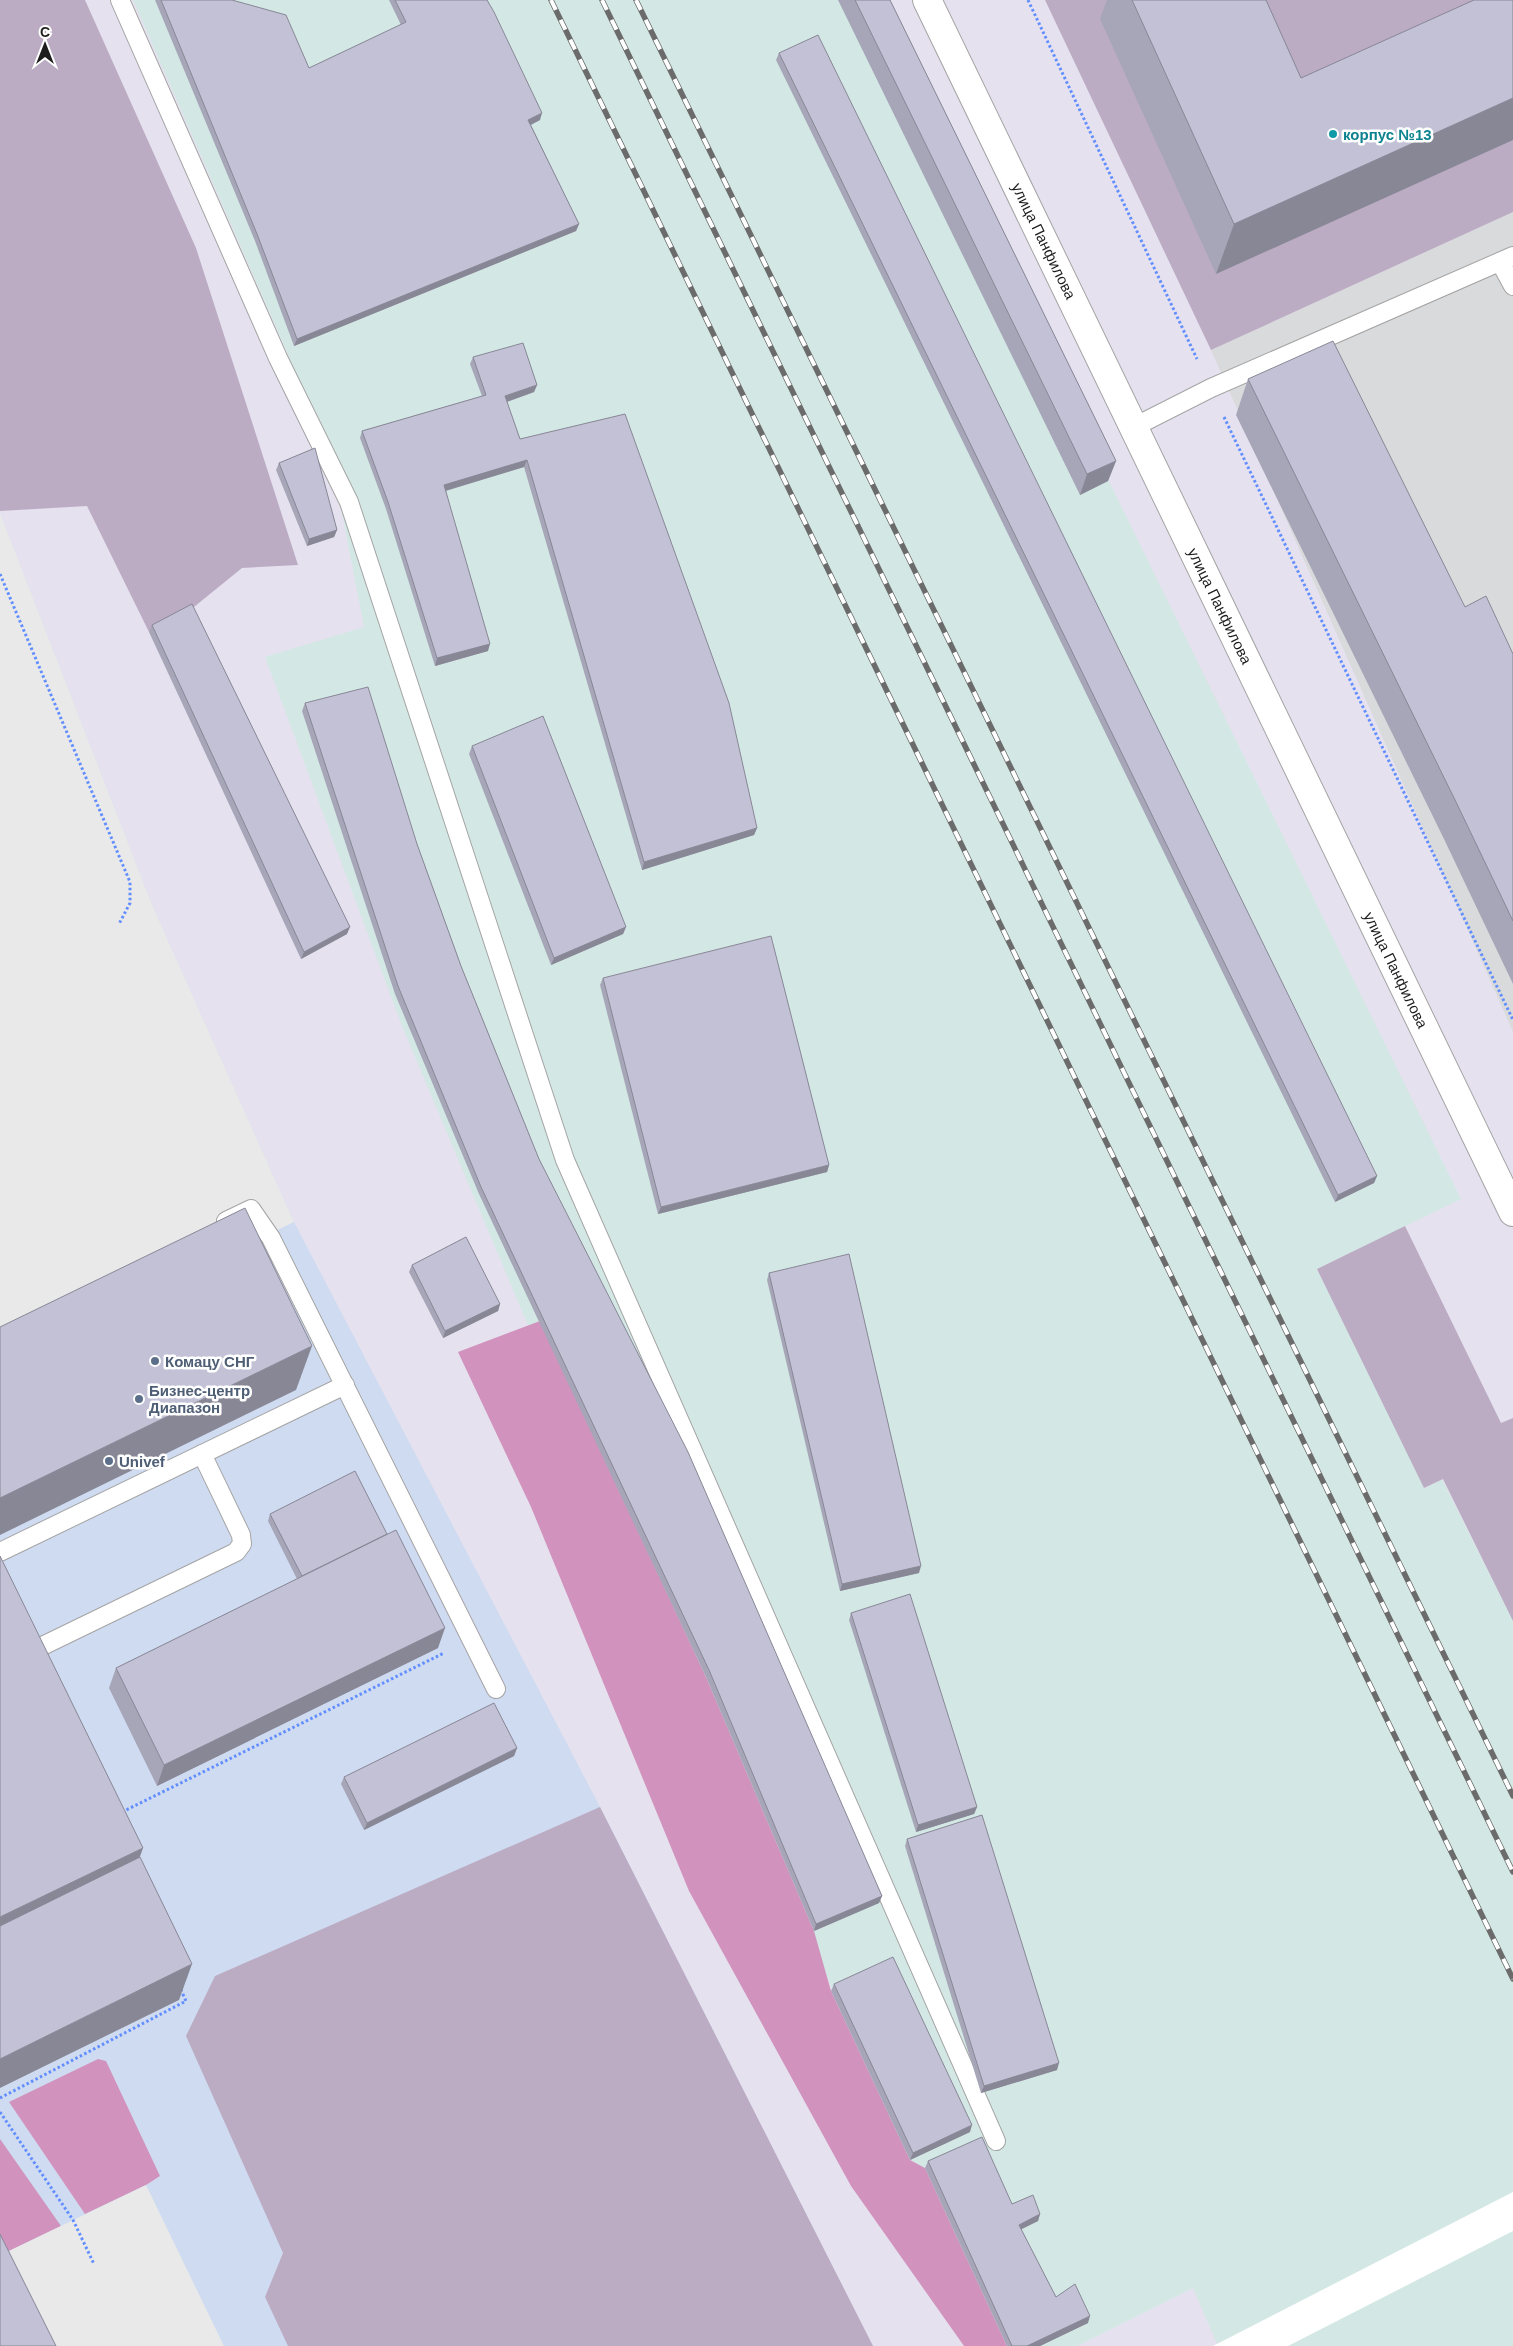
<svg xmlns="http://www.w3.org/2000/svg" width="1513" height="2346" font-family="Helvetica,sans-serif">
	<style>
		.residential { fill: #d9dadb }
		.commercial { fill: #cfdbf1 }
		.industrial { fill: #d3e8e4 }
		.construction { fill: #bbacc4 }
		.forest { fill: #d193bd }
		.parking { fill: #e9e9e9 }
		.pier { fill: #fff }
		.lines { fill: none; stroke-linecap: round; stroke-linejoin: round }
		.service-casing { stroke: #a4a4a4; stroke-width: 20 }
		.tertiary-casing { stroke: #a4a4a4; stroke-width: 30 }
		.path { stroke: #628eff; stroke-width: 3; stroke-dasharray: 2.5 2.5; stroke-linecap: butt }
		.service { stroke: #fff; stroke-width: 18 }
		.tertiary { stroke: #fff; stroke-width: 28 }
		.rail-casing { stroke: #6b6b6b; stroke-width: 5.5 }
		.rail { stroke: #fff; stroke-width: 4; stroke-dasharray: 11; stroke-linecap: butt }
		.wall { fill: #a7a6b8 }
		.shaded-wall { fill: #888796 }
		.building { fill: #c2c1d6; stroke: #888796 }
		.culture-dot { fill: #0f9aa8; stroke: #fff; stroke-width: 2 }
		.service-dot { fill: #5c6f8a; stroke: #fff; stroke-width: 2 }
		.labels { text-anchor: middle; dominant-baseline: central; stroke-width: 5; stroke-linejoin: round; paint-order: stroke }
		.culture-label { font-size: 15px; font-weight: bold; fill: #0d838f; stroke: #fff; text-anchor: start }
		.street-label { font-size: 15px; fill: #1d1d1d; stroke: #fff }
		.service-label { font-size: 15px; font-weight: bold; fill: #4e5e75; stroke: #fff; text-anchor: start }
	</style>
	<rect width="100%" height="100%" fill="#e5e1ef"/>
	<polygon class="residential" points="1513,212 1513,1032 1211,350"/>
	<polygon class="commercial" points="0,513 153,907 294,1222 600,1807 873,2346 0,2346"/>
	<polygon class="industrial" points="133,0 873,0 1461,1199 1317,1269 1425,1488 1442,1479 1513,1621 1513,2346 1218,2346 1193,2288 1077,2346 991,2346 811,1941 524,1316 402,1026 265,657 364,627 330,451"/>
	<g class="construction">
		<polygon points="0,0 85,0 196,248 298,565 242,568 189,611 149,632 87,506 0,511"/>
		<polygon points="1045,0 1513,0 1513,212 1211,350"/>
		<polygon points="1405,1226 1501,1423 1513,1418 1513,1621 1443,1479 1424,1488 1317,1269"/>
		<polygon points="600,1807 873,2346 288,2346 265,2297 283,2253 186,2036 215,1976"/>
	</g>
	<g class="forest">
		<polygon points="540,1321 706,1677 814,1931 831,1991 910,2160 925,2168 1007,2346 964,2346 851,2186 689,1891 531,1507 458,1352"/>
		<polygon points="98,2059 106,2061 160,2176 146,2185 85,2214 9,2102"/>
		<polygon points="0,2139 61,2226 9,2251 0,2245"/>
	</g>
	<g class="parking">
		<polygon points="0,513 153,907 294,1222 0,1364"/>
		<polygon points="146,2185 224,2346 55,2346 9,2251"/>
	</g>
	<polygon class="pier" points="1513,2192 1513,2231 1288,2346 1213,2346"/>
	<g class="lines">
		<defs>
			<g id="service">
				<polyline points="120,0 278,358 349,502 565,1160 996,2141"/>
				<polyline points="1500,262 1513,286"/>
				<polyline points="1134,427 1211,388 1513,256"/>
				<polyline points="226,1221 251,1209 271,1238 496,1689"/>
				<polyline points="0,1552 345,1385"/>
				<polyline points="32,1651 236,1552 242,1544 241,1535 202,1454"/>
			</g>
			<polyline id="tertiary" points="927,0 1513,1212"/>
		</defs>
		<use href="#service" class="service-casing"/>
		<use href="#tertiary" class="tertiary-casing"/>
		<g class="path">
			<polyline points="1028,0 1197,359"/>
			<polyline points="1224,417 1513,1020"/>
			<polyline points="0,574 130,882 130,903 119,924"/>
			<polyline points="122,1812 444,1653"/>
			<polyline points="0,2098 186,2001 180,1988"/>
			<polyline points="0,2112 73,2220 94,2264"/>
		</g>
		<use href="#service" class="service"/>
		<use href="#tertiary" class="tertiary"/>
		<defs>
			<g id="rail">
				<polyline points="551,0 1513,1979"/>
				<polyline points="602,0 1513,1872"/>
				<polyline points="636,0 1513,1796"/>
			</g>
		</defs>
		<use href="#rail" class="rail-casing"/>
		<use href="#rail" class="rail"/>
	</g>
	<g class="wall">
		<polygon points="155,0 232,0 309,68 401,25 389,0 487,0 540,120 531,125 579,224 576,231 294,346 255,241"/>
		<polygon points="838,0 890,0 1116,461 1108,481 1080,495"/>
		<polygon points="1107,0 1266,0 1301,78 1216,274 1100,19"/>
		<polygon points="779,53 1377,1176 1374,1183 1335,1202 776,60"/>
		<polygon points="473,357 537,385 534,392 507,402 520,439 757,828 754,835 642,870 524,467 446,491 488,651 435,666 386,509 360,438 362,431 482,396 470,364"/>
		<polygon points="1248,379 1465,607 1513,654 1513,984 1444,839 1236,415"/>
		<polygon points="279,463 337,530 334,537 307,546 276,470"/>
		<polygon points="152,625 347,934 301,959 149,632"/>
		<polygon points="305,703 417,844 461,966 539,1159 882,1896 879,1903 814,1931 706,1677 479,1194 395,994 302,711"/>
		<polygon points="472,746 626,927 623,934 551,965 469,754"/>
		<polygon points="603,978 829,1165 827,1172 658,1214 600,985"/>
		<polygon points="412,1265 500,1304 498,1311 443,1338 409,1272"/>
		<polygon points="769,1273 919,1573 840,1591 767,1280"/>
		<polygon points="270,1514 438,1648 157,1786 109,1688 116,1668 297,1579 268,1521"/>
		<polygon points="851,1613 977,1807 974,1814 916,1832 849,1620"/>
		<polygon points="517,1748 514,1756 364,1830 341,1784 344,1777"/>
		<polygon points="907,1839 1057,2070 981,2093 905,1846"/>
		<polygon points="834,1984 970,2132 910,2160 831,1991"/>
		<polygon points="928,2161 1012,2204 1040,2214 1038,2221 1021,2229 1056,2297 1088,2323 1040,2346 1007,2346 925,2168"/>
	</g>
	<g class="shaded-wall">
		<polygon points="1513,98 1513,140 1216,274 1234,224"/>
		<polygon points="542,113 540,120 526,127 528,120"/>
		<polygon points="579,224 576,231 294,346 297,339"/>
		<polygon points="537,385 534,392 503,403 505,396"/>
		<polygon points="527,460 524,467 441,492 444,485"/>
		<polygon points="1116,461 1108,481 1080,495 1087,474"/>
		<polygon points="337,530 334,537 307,546 309,539"/>
		<polygon points="490,644 488,651 435,666 437,658"/>
		<polygon points="757,828 754,835 642,870 644,862"/>
		<polygon points="350,927 347,934 301,959 304,952"/>
		<polygon points="626,927 623,934 551,965 554,958"/>
		<polygon points="829,1165 827,1172 658,1214 661,1207"/>
		<polygon points="1377,1176 1374,1183 1335,1202 1338,1195"/>
		<polygon points="500,1304 498,1311 443,1338 445,1331"/>
		<polygon points="312,1346 296,1390 0,1535 0,1498"/>
		<polygon points="921,1566 919,1573 840,1591 842,1584"/>
		<polygon points="445,1628 438,1648 157,1786 164,1765"/>
		<polygon points="517,1748 514,1756 364,1830 367,1823"/>
		<polygon points="977,1807 974,1814 916,1832 918,1825"/>
		<polygon points="143,1848 127,1893 0,1954 0,1917"/>
		<polygon points="882,1896 879,1903 814,1931 816,1924"/>
		<polygon points="192,1964 179,2000 0,2088 0,2059"/>
		<polygon points="1059,2063 1057,2070 981,2093 984,2086"/>
		<polygon points="972,2125 970,2132 910,2160 913,2153"/>
		<polygon points="1040,2214 1038,2221 1016,2232 1019,2225"/>
		<polygon points="1090,2316 1088,2323 1040,2346 1027,2346"/>
	</g>
	<g class="building">
		<polygon points="161,0 232,0 286,15 309,68 406,22 395,0 487,0 494,12 542,113 528,120 579,224 297,339 257,234"/>
		<polygon points="855,0 890,0 1116,461 1087,474"/>
		<polygon points="1132,0 1266,0 1301,78 1474,0 1513,0 1513,98 1234,224"/>
		<polygon points="818,35 1377,1176 1338,1195 779,53"/>
		<polygon points="1333,341 1465,607 1486,596 1513,654 1513,921 1457,804 1248,379"/>
		<polygon points="523,343 537,385 505,396 520,439 625,414 729,703 757,828 644,862 527,460 444,485 490,644 437,658 388,502 362,431 486,395 473,357"/>
		<polygon points="315,448 337,530 309,539 279,463"/>
		<polygon points="192,604 350,927 304,952 152,625"/>
		<polygon points="368,687 417,844 461,966 539,1159 688,1452 882,1896 816,1924 709,1670 481,1187 398,986 305,703"/>
		<polygon points="543,716 626,927 554,958 472,746"/>
		<polygon points="771,936 829,1165 661,1207 603,978"/>
		<polygon points="245,1208 312,1346 0,1498 0,1327"/>
		<polygon points="466,1237 500,1304 445,1331 412,1265"/>
		<polygon points="849,1254 921,1566 842,1584 769,1273"/>
		<polygon points="355,1471 387,1534 302,1576 270,1514"/>
		<polygon points="396,1530 445,1628 164,1765 116,1668"/>
		<polygon points="0,1556 143,1848 0,1917"/>
		<polygon points="910,1594 977,1807 918,1825 851,1613"/>
		<polygon points="494,1703 517,1748 367,1823 344,1777"/>
		<polygon points="982,1815 1059,2063 984,2086 907,1839"/>
		<polygon points="140,1857 192,1964 0,2059 0,1926"/>
		<polygon points="893,1957 972,2125 913,2153 834,1984"/>
		<polygon points="982,2137 1012,2204 1033,2195 1040,2214 1019,2225 1056,2297 1075,2284 1090,2316 1027,2346 1012,2346 928,2161"/>
		<polygon points="0,2234 56,2346 0,2346"/>
	</g>
	<circle class="culture-dot" cx="1333" cy="134" r="5"/>
	<g class="service-dot">
		<circle cx="155" cy="1361" r="5"/>
		<circle cx="139" cy="1399" r="5"/>
		<circle cx="109" cy="1461" r="5"/>
	</g>
	<g class="labels">
		<g class="culture-label">
			<text x="1343" y="134">корпус №13</text>
		</g>
		<g class="street-label">
			<text transform="translate(1044 241) rotate(64)">улица Панфилова</text>
			<text transform="translate(1220 606) rotate(64)">улица Панфилова</text>
			<text transform="translate(1396 970) rotate(64)">улица Панфилова</text>
		</g>
		<g class="service-label">
			<text x="165" y="1361">Комацу СНГ</text>
			<text x="149" y="1390">Бизнес-центр<tspan x="149" dy="17">Диапазон</tspan></text>
			<text x="119" y="1461">Univef</text>
		</g>
	</g>
	<g transform="translate(45 45)" stroke="#ffffff" stroke-width="4" paint-order="stroke">
	<path d="M0-4L9 19L0 12L-9 19Z" fill="#1d1d1d"/>
	<text y="-8" font-size="14" font-weight="bold" text-anchor="middle" fill="#1d1d1d">С</text>
	</g>
</svg>
